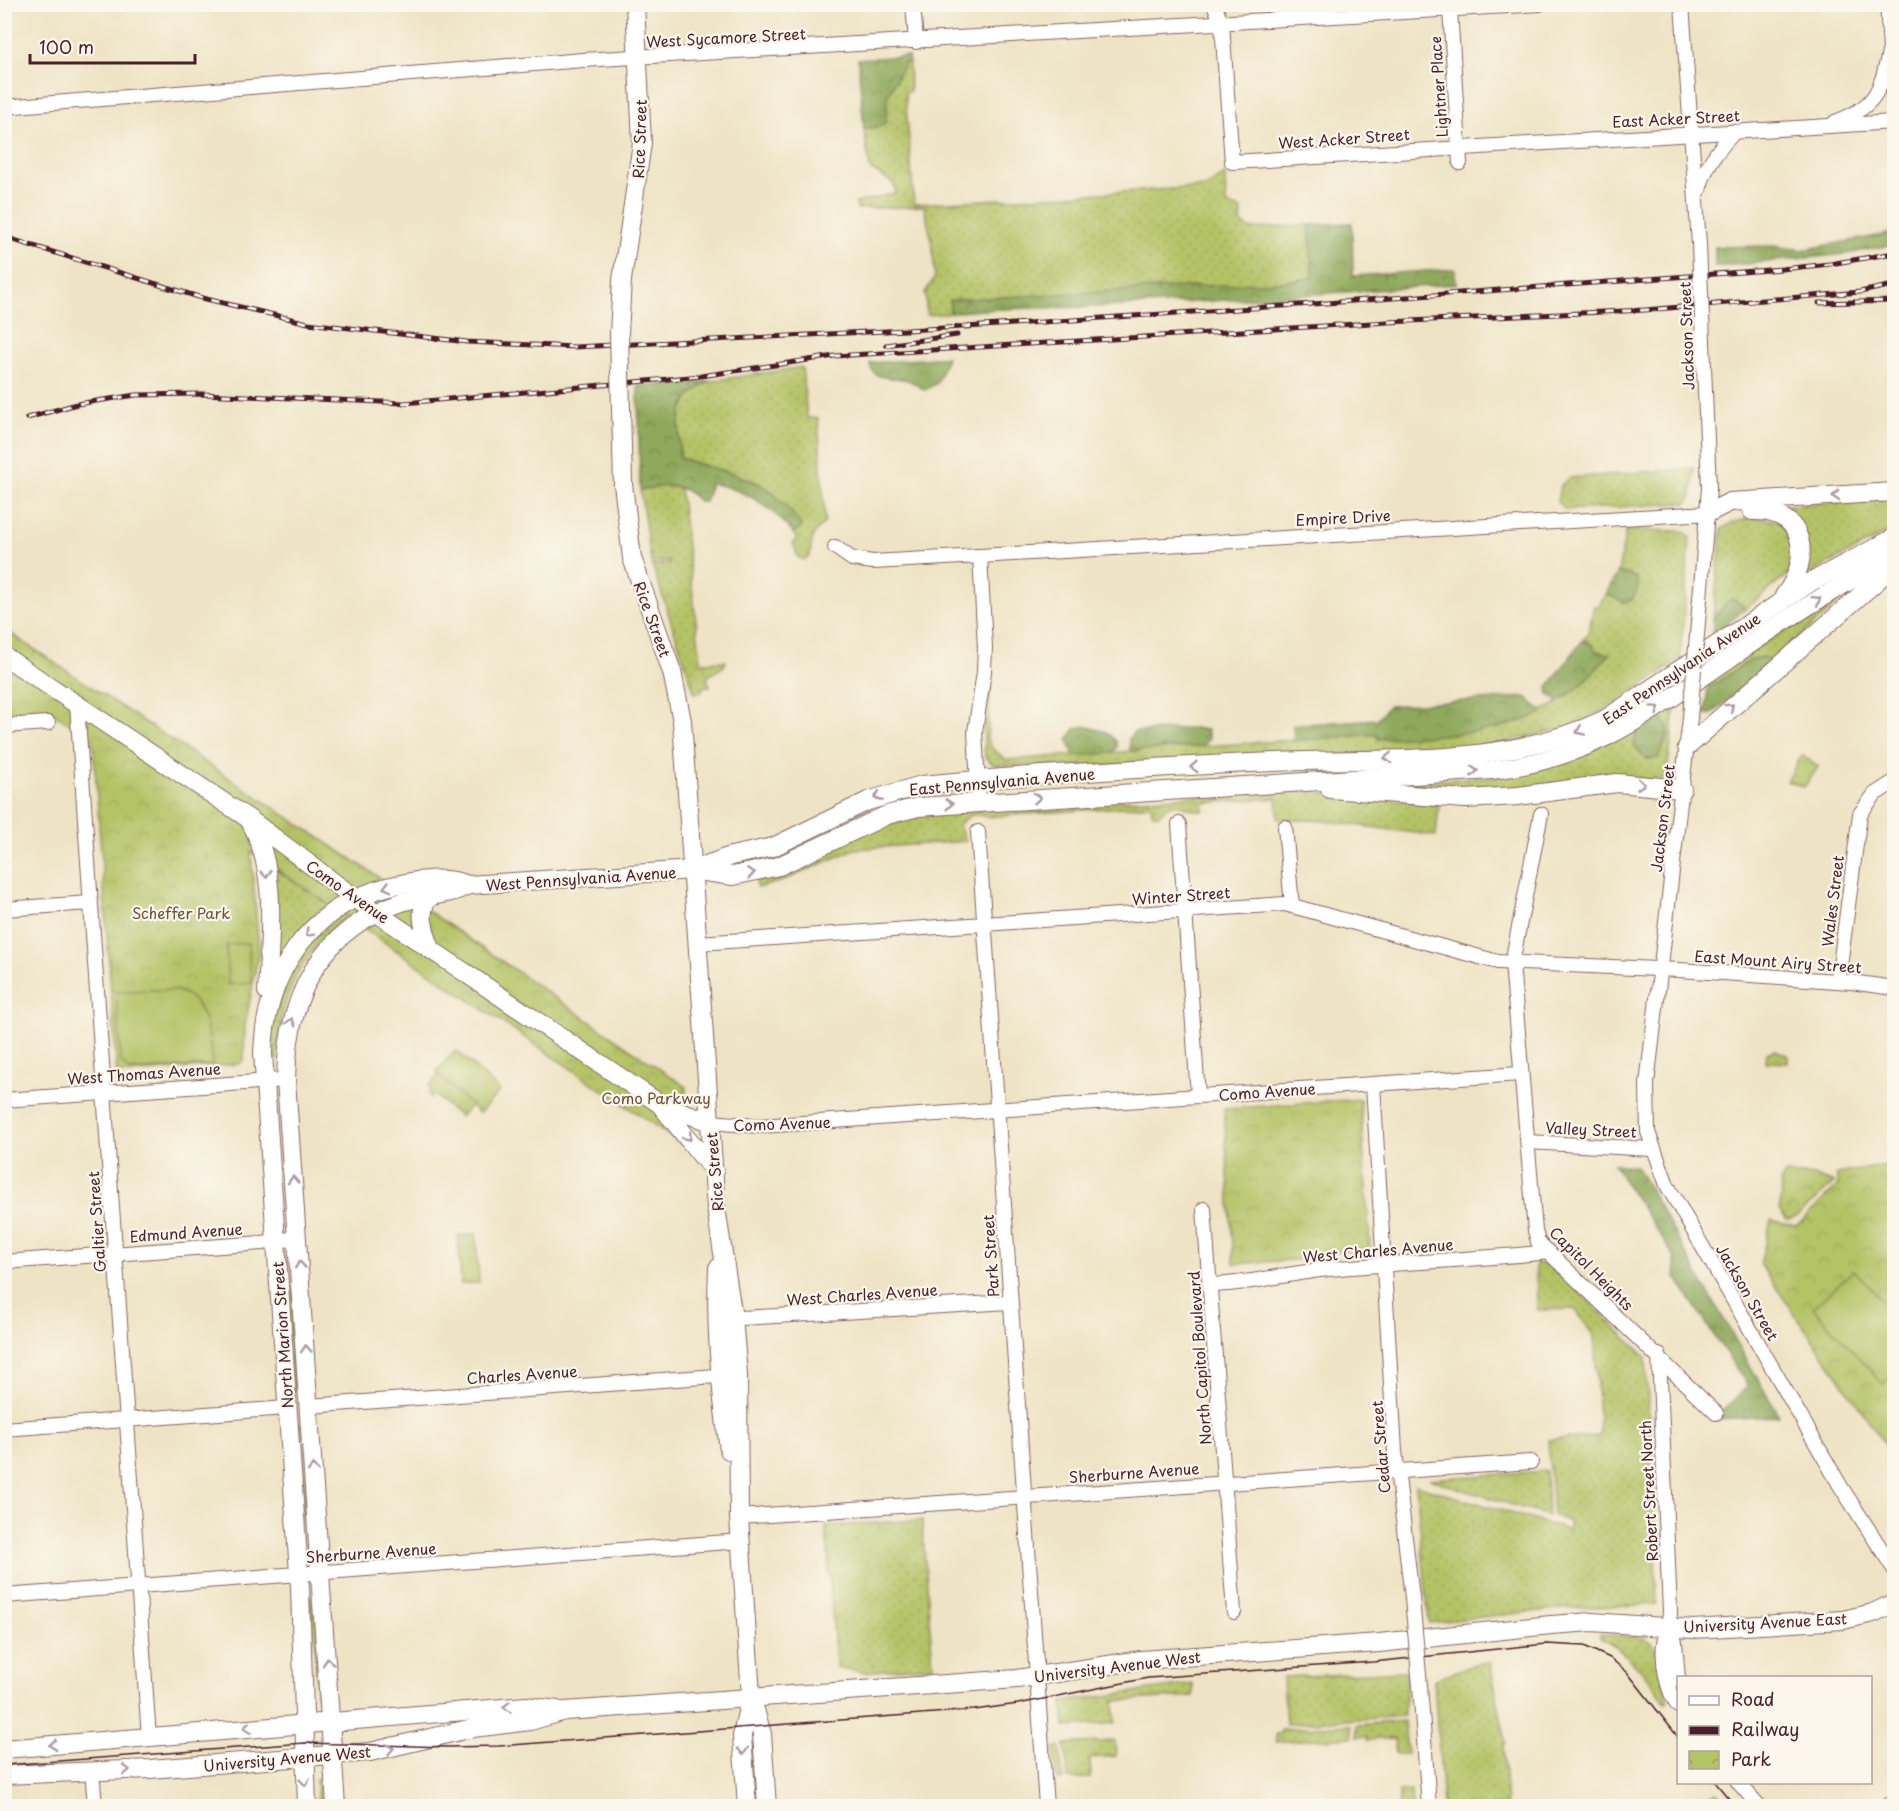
<svg xmlns="http://www.w3.org/2000/svg" width="1899" height="1811" font-family="'Playpen Sans',sans-serif">
	<style>
		.grass { fill: url(#grass-dots); stroke: #7f7148; stroke-width: 1.5 }
		.forest { fill: url(#forest-crowns); stroke: #6c6443; stroke-width: 1.5 }
		.park { fill: url(#park-crowns); stroke: #7f7148; stroke-width: 1.5 }
		.garden { fill: #b4c366; stroke: #7f7148; stroke-width: 1.5 }
		.lines { fill: none; stroke-linecap: round; stroke-linejoin: round }
		.minor-casing { stroke: #836461; stroke-width: 16 }
		.major-casing { stroke: #836461; stroke-width: 20 }
		.minor { stroke: #fff; stroke-width: 14 }
		.major { stroke: #fff; stroke-width: 18 }
		.tram { stroke: #4a1f2b; stroke-width: 1.5 }
		.rail-casing { stroke: #4a1f2b; stroke-width: 5 }
		.rail { stroke: #fbf7ec; stroke-width: 3; stroke-dasharray: 9; stroke-linecap: butt }
		.minor-bridge-casing { stroke: #836461; stroke-width: 16; stroke-linecap: butt }
		.major-bridge-casing { stroke: #836461; stroke-width: 20; stroke-linecap: butt }
		.minor-bridge { stroke: #fff; stroke-width: 14 }
		.major-bridge { stroke: #fff; stroke-width: 18 }
		.oneway { stroke: #ae9aa0 }
		.labels { text-anchor: middle; dominant-baseline: central; stroke-width: 4.5; stroke-linejoin: round; paint-order: stroke }
		.street-label { font-size: 15px; fill: #4a1f2b; stroke: #fbf7ec }
		.park-label { font-size: 15px; fill: #6a503d; stroke: #fbf7ec }
	</style>
	<defs>
		<pattern id="grass-dots" width="8" height="8" patternUnits="userSpaceOnUse" patternTransform="scale(1.5)"><rect width="8" height="8" fill="#b4c366"/><path d="M2 2h.1M6 6h.1" fill="none" stroke="#9ca759" stroke-width="1.8" stroke-linecap="round"/></pattern>
		<pattern id="forest-crowns" width="20" height="18" patternUnits="userSpaceOnUse" patternTransform="scale(1.5)"><rect width="20" height="18" fill="#8fa95b"/><path d="M2 6a3 3 0 1 1 6 0M12 15a3 3 0 1 1 6 0" fill="none" stroke="#77894b"/></pattern>
		<pattern id="park-crowns" width="20" height="18" patternUnits="userSpaceOnUse" patternTransform="scale(1.5)"><rect width="20" height="18" fill="#b4c366"/><path d="M2 6a3 3 0 1 1 6 0M12 15a3 3 0 1 1 6 0" fill="none" stroke="#9ca759"/></pattern>
	</defs>
	<rect width="100%" height="100%" fill="#fbf7ec"/>
	<filter id="ink" filterUnits="userSpaceOnUse"><feTurbulence type="fractalNoise" baseFrequency=".0167" numOctaves="2"/><feDisplacementMap in="SourceGraphic" scale="12" xChannelSelector="R" yChannelSelector="G"/><feConvolveMatrix kernelMatrix="1 2 1 2 8 2 1 2 1" color-interpolation-filters="sRGB"/></filter>
	<filter id="wash" filterUnits="userSpaceOnUse"><feTurbulence type="fractalNoise" baseFrequency=".008" numOctaves="4" result="noise"/><feDisplacementMap in="SourceGraphic" scale="24" xChannelSelector="R" yChannelSelector="G"/><feGaussianBlur stdDeviation="1.35" result="paint"/><feColorMatrix in="noise" values="0 0 0 0 0 0 0 0 0 0 0 0 0 0 0 0 0 1.4 0 .05"/><feComposite in="paint" operator="in"/></filter>
	<g filter="url(#wash)">
		<rect width="100%" height="100%" fill="#eee3c4"/>
		<g class="grass">
			<polygon points="909,62 910,91 905,92 914,204 1205,187 1225,175 1226,204 1242,210 1241,222 1250,229 1309,225 1313,277 1277,283 951,300 950,313 927,315 925,293 935,277 932,242 924,206 857,209 856,203 896,193 893,183 870,169 864,129 881,126 887,113 887,97 904,63"/>
			<path d="M802,367L807,418H818L825,522L813,535L810,556L804,560L798,557L793,543L797,539L793,533L801,527L772,491L754,481L680,458C678,422 674,399 711,381Z"/>
			<polygon points="1694,468 1692,496 1687,503 1565,510 1557,502 1560,486 1570,478"/>
			<polygon points="662,485 680,489 701,662 726,661 724,666 707,677 710,686 702,687 702,692 695,693 652,565 669,564 669,561 651,562 640,490"/>
			<polygon points="1894,497 1894,529 1804,577 1806,568 1773,507"/>
			<polygon points="1754,517 1778,521 1795,541 1789,574 1745,609 1737,601 1725,605 1713,619 1722,529 1732,523"/>
			<path d="M1626,530L1683,531L1690,537L1680,660L1607,709L1569,727L1486,747L1083,767L994,765L985,757L983,727L992,672L987,739L991,747L1006,760L1378,734L1379,739C1451,732 1523,737 1581,685C1591,676 1600,664 1609,654L1596,651L1587,641H1582L1588,633L1594,606L1598,607L1606,594L1624,602C1636,595 1639,592 1637,578L1618,572Z"/>
			<polygon points="1869,576 1771,662 1756,658 1708,688 1708,680"/>
			<path d="M1676,703L1666,779L1471,792L1381,784L1500,776L1637,730C1634,746 1635,748 1646,759L1658,758L1668,737L1667,725L1658,715Z"/>
			<path d="M1287,790L1439,804L1436,836L1326,821L1278,819L1277,798L1203,803V811C1184,811 1177,794 1158,815L1152,813L1151,805L986,817C974,812 967,816 959,825L965,841L855,849L782,881L757,888L756,880L881,825L923,813Z"/>
			<polygon points="270,866 331,905 277,964"/>
			<path d="M345,912L351,913C303,949 278,998 277,1059L272,1063C266,1023 284,967 313,939C322,929 334,921 345,912Z"/>
			<polygon points="285,1258 295,1304 300,1390 292,1391"/>
			<polygon points="1536,1264 1550,1264 1646,1357 1657,1604 1556,1609 1429,1623 1416,1485 1568,1530 1570,1522 1553,1515 1548,1440 1600,1436 1594,1335 1575,1309 1537,1310"/>
			<polygon points="296,1424 301,1424 311,1556 302,1512"/>
			<polygon points="1546,1471 1548,1516 1429,1479"/>
			<polygon points="922,1520 933,1666 863,1672 836,1667 826,1526"/>
			<polygon points="309,1590 319,1637 323,1695 317,1695 315,1642 309,1621"/>
			<path d="M1600,1634L1645,1638C1665,1648 1665,1682 1668,1702L1666,1703C1648,1677 1629,1652 1600,1638Z"/>
			<polygon points="1490,1662 1505,1738 1506,1744 1503,1745 1507,1806 1443,1806 1434,1680 1475,1664"/>
			<path d="M1406,1671C1409,1687 1403,1699 1404,1716L1286,1724L1283,1677Z"/>
			<polygon points="1193,1684 1193,1696 1114,1701 1115,1723 1065,1727 1063,1702"/>
			<polygon points="1404,1721 1407,1754 1396,1754 1394,1738 1367,1740 1367,1736 1357,1737 1357,1725"/>
			<polygon points="1351,1725 1352,1737 1276,1742 1276,1734 1281,1733 1281,1729"/>
			<polygon points="1115,1741 1116,1756 1090,1758 1091,1778 1068,1779 1065,1744"/>
			<polygon points="1060,1747 1063,1780 1057,1780 1054,1749"/>
			<polygon points="316,1780 322,1780 325,1806 318,1806"/>
			<polygon points="1411,1791 1412,1806 1399,1806 1399,1792"/>
			<polygon points="1717,1793 1728,1806 1703,1806 1708,1796"/>
		</g>
		<g class="forest">
			<polygon points="908,56 909,62 904,64 887,97 886,122 881,126 864,129 858,59"/>
			<path d="M1352,223L1353,276L1455,269L1456,284C1344,292 1231,301 1118,306C1062,309 1006,306 950,313V300L1295,281L1313,277L1309,225Z"/>
			<polygon points="1894,233 1894,244 1892,245 1845,254 1715,267 1715,247 1776,246 1801,250"/>
			<path d="M947,357L937,383L925,390C919,387 913,381 907,380C894,376 871,382 870,363Z"/>
			<path d="M711,381C675,399 678,422 680,458C734,477 768,473 802,527L793,533C771,505 745,490 711,483L705,502C694,502 694,494 685,490C670,482 655,488 640,490L638,386Z"/>
			<polygon points="1618,572 1637,578 1638,589 1631,601 1624,602 1606,594"/>
			<polygon points="1730,599 1737,601 1745,609 1712,637 1713,619"/>
			<polygon points="1582,641 1592,644 1596,651 1610,654 1581,685 1558,702 1549,694 1548,687"/>
			<polygon points="1764,657 1771,662 1712,714 1705,714 1708,688 1751,660"/>
			<path d="M1526,697L1543,712C1493,738 1433,734 1378,739L1377,734L1294,741L1293,725L1377,719L1389,706Z"/>
			<polygon points="1658,715 1669,728 1658,758 1646,759 1634,745 1637,730"/>
			<polygon points="1084,726 1106,732 1116,741 1117,747 1112,753 1074,756 1068,739 1075,729"/>
			<polygon points="1194,728 1207,730 1209,739 1203,746 1130,751 1129,738 1134,732"/>
			<polygon points="1613,1164 1636,1166 1779,1416 1714,1419 1748,1386 1684,1290 1676,1277 1674,1256"/>
		</g>
		<g class="park">
			<polygon points="5,630 368,870 686,1087 682,1144 251,852 259,951 245,1026 244,1060 239,1064 117,1074 93,740 46,708 44,710 5,713"/>
			<polygon points="1802,755 1818,767 1804,787 1787,781"/>
			<polygon points="1774,1050 1788,1055 1788,1063 1766,1062 1767,1053"/>
			<polygon points="439,1075 471,1105 460,1117 435,1095 431,1098 428,1094 431,1091 429,1086"/>
			<polygon points="1360,1099 1370,1249 1316,1253 1307,1259 1234,1264 1224,1109"/>
			<polygon points="1894,1164 1894,1442 1887,1447 1760,1264 1771,1220 1797,1226 1838,1185 1836,1174"/>
			<polygon points="1786,1174 1816,1176 1834,1183 1795,1218 1787,1220 1779,1210 1782,1196 1780,1182"/>
			<polygon points="476,1234 479,1283 461,1284 458,1236"/>
		</g>
		<g class="garden">
			<polygon points="248,943 251,983 228,985 226,945"/>
			<path d="M149,990C158,990 170,989 178,991C208,1000 210,1040 212,1065L130,1071L121,1062L116,992Z"/>
			<polygon points="456,1050 500,1091 479,1113 436,1072"/>
			<polygon points="1854,1270 1894,1314 1894,1373 1883,1384 1813,1308"/>
		</g>
	</g>
	<g filter="url(#ink)">
		<g class="lines">
			<defs>
				<g id="minor">
					<polyline points="913,4 916,42"/>
					<polyline points="1214,4 1222,24 1232,162 1894,122"/>
					<polyline points="1682,4 1699,244"/>
					<polyline points="1887,4 1894,105"/>
					<polyline points="1450,10 1460,163"/>
					<polyline points="4,107 583,60 1540,4"/>
					<path d="M1835,122C1877,107 1881,89 1890,48"/>
					<path d="M1699,190C1705,166 1717,151 1734,132"/>
					<polyline points="835,547 852,559 873,562 980,556"/>
					<polyline points="1700,599 1709,488"/>
					<polyline points="77,704 149,1738"/>
					<polyline points="1690,718 1647,1084 1648,1132 1667,1185 1841,1487 1894,1569"/>
					<polyline points="4,726 48,723"/>
					<polyline points="979,801 975,732 984,672 985,647 980,556 1708,513"/>
					<polyline points="1541,814 1512,963 1535,1231 1538,1242 1716,1413"/>
					<polyline points="1179,824 1198,1096"/>
					<polyline points="1285,827 1292,906"/>
					<polyline points="978,832 1046,1806"/>
					<polyline points="4,909 90,903"/>
					<polyline points="698,943 1285,904 1498,962 1679,970 1851,982 1894,988"/>
					<polyline points="1838,981 1860,814 1875,794 1894,782"/>
					<polyline points="1373,1084 1395,1451 1412,1598"/>
					<polyline points="4,1100 286,1080"/>
					<polyline points="710,1122 760,1126 1520,1074"/>
					<polyline points="1528,1142 1652,1149"/>
					<polyline points="1204,1209 1234,1612"/>
					<polyline points="4,1262 262,1243 298,1238"/>
					<path d="M1211,1285C1251,1284 1289,1273 1329,1269C1402,1262 1476,1260 1549,1252"/>
					<polyline points="724,1319 1010,1302"/>
					<path d="M1659,1355L1670,1611C1670,1623 1665,1633 1664,1644C1662,1663 1667,1691 1678,1706"/>
					<polyline points="309,1406 730,1375"/>
					<polyline points="4,1429 286,1408"/>
					<polyline points="739,1517 1531,1462"/>
					<polyline points="4,1596 741,1541"/>
					<polyline points="1669,1626 1675,1642 1678,1679"/>
					<polyline points="1420,1686 1429,1806"/>
					<polyline points="92,1770 95,1806"/>
					<polyline points="1738,1782 1759,1806"/>
					<polyline points="1888,1806 1894,1801"/>
				</g>
				<g id="major">
					<polyline points="619,334 622,280 642,143 635,4"/>
					<polyline points="623,484 632,558 672,672 682,721 716,1208 733,1318 738,1374 739,1517 751,1696 762,1734 767,1806"/>
					<path d="M1752,511C1806,509 1813,559 1784,596"/>
					<polyline points="1708,513 1730,502 1894,492"/>
					<polyline points="4,656 249,819 356,899 660,1104 710,1122"/>
					<polyline points="1687,747 1894,566"/>
					<polyline points="1330,789 1465,799 1518,796 1617,783 1682,789"/>
					<path d="M250,821C278,871 270,935 267,991"/>
					<path d="M698,871L733,876L779,866L887,815L918,807L1492,770C1590,759 1645,716 1724,662C1779,624 1834,587 1894,557"/>
					<path d="M431,949C425,932 414,906 434,894"/>
					<polyline points="663,1108 714,1171"/>
					<path d="M718,1268C715,1329 721,1389 729,1450"/>
					<polyline points="4,1749 526,1706 557,1710"/>
					<polyline points="4,1775 150,1769 370,1752 473,1728 530,1721 565,1711 1017,1679 1141,1660 1379,1643 1551,1625 1592,1622 1693,1629 1843,1620 1873,1613 1894,1603"/>
					<path d="M307,1806L300,1588L263,1053C266,966 316,898 405,883C427,879 448,877 468,885"/>
					<path d="M336,1806L286,1080C287,997 319,930 402,902C424,894 448,897 468,885L693,870L731,856L773,847L868,801L922,785C1039,774 1157,767 1275,762C1385,757 1501,768 1604,720L1811,582L1894,538"/>
					<polyline points="747,1806 742,1736 750,1698"/>
				</g>
			</defs>
			<use href="#minor" class="minor-casing"/>
			<use href="#major" class="major-casing"/>
			<use href="#minor" class="minor"/>
			<use href="#major" class="major"/>
			<g class="tram">
				<polyline points="4,1765 305,1743 448,1747 499,1746 974,1710 1018,1704 1148,1678 1373,1662 1546,1644 1584,1646 1610,1658 1627,1672 1678,1737"/>
				<polyline points="1715,1782 1735,1806"/>
			</g>
			<defs>
				<g id="rail">
					<polyline points="4,237 202,298 308,323 467,342 575,347 983,326 1313,304 1782,269 1830,264 1894,253"/>
					<polyline points="1819,303 1894,301"/>
					<polyline points="886,345 957,335"/>
					<polyline points="27,418 77,404 136,395 202,394 404,403 701,376 835,356 1388,322 1645,310 1860,292 1894,285"/>
				</g>
			</defs>
			<use href="#rail" class="rail-casing"/>
			<use href="#rail" class="rail"/>
			<defs>
				<g id="minor-bridge">
					<polyline points="1699,244 1709,488"/>
					<polyline points="1690,718 1700,599"/>
					<polyline points="1412,1598 1420,1686"/>
				</g>
				<polyline id="major-bridge" points="619,334 623,484"/>
			</defs>
			<use href="#minor-bridge" class="minor-bridge-casing"/>
			<use href="#major-bridge" class="major-bridge-casing"/>
			<use href="#minor-bridge" class="minor-bridge"/>
			<use href="#major-bridge" class="major-bridge"/>
		</g>
		<defs><path id="oneway-chevron" d="M-2-3.5L2.5 0L-2 3.5" fill="none" stroke-width="1.6" stroke-linecap="round" stroke-linejoin="round" transform="scale(1.5)"/></defs>
		<g class="oneway">
			<use href="#oneway-chevron" transform="translate(1836 496) rotate(177)"/>
			<use href="#oneway-chevron" transform="translate(1817 600) rotate(-32)"/>
			<use href="#oneway-chevron" transform="translate(1730 707) rotate(-42)"/>
			<use href="#oneway-chevron" transform="translate(1656 709) rotate(-35)"/>
			<use href="#oneway-chevron" transform="translate(1580 731) rotate(157)"/>
			<use href="#oneway-chevron" transform="translate(1388 758) rotate(178)"/>
			<use href="#oneway-chevron" transform="translate(1194 767) rotate(176)"/>
			<use href="#oneway-chevron" transform="translate(1474 771) rotate(-3)"/>
			<use href="#oneway-chevron" transform="translate(1641 784) rotate(5)"/>
			<use href="#oneway-chevron" transform="translate(878 797) rotate(159)"/>
			<use href="#oneway-chevron" transform="translate(1037 798) rotate(-4)"/>
			<use href="#oneway-chevron" transform="translate(949 804) rotate(-5)"/>
			<use href="#oneway-chevron" transform="translate(751 873) rotate(-9)"/>
			<use href="#oneway-chevron" transform="translate(266 874) rotate(85)"/>
			<use href="#oneway-chevron" transform="translate(387 887) rotate(165)"/>
			<use href="#oneway-chevron" transform="translate(309 933) rotate(135)"/>
			<use href="#oneway-chevron" transform="translate(291 1022) rotate(-76)"/>
			<use href="#oneway-chevron" transform="translate(688 1137) rotate(52)"/>
			<use href="#oneway-chevron" transform="translate(293 1180) rotate(-94)"/>
			<use href="#oneway-chevron" transform="translate(300 1265) rotate(-94)"/>
			<use href="#oneway-chevron" transform="translate(306 1349) rotate(-94)"/>
			<use href="#oneway-chevron" transform="translate(313 1468) rotate(-94)"/>
			<use href="#oneway-chevron" transform="translate(328 1662) rotate(-94)"/>
			<use href="#oneway-chevron" transform="translate(507 1707) rotate(176)"/>
			<use href="#oneway-chevron" transform="translate(247 1728) rotate(173)"/>
			<use href="#oneway-chevron" transform="translate(53 1745) rotate(176)"/>
			<use href="#oneway-chevron" transform="translate(390 1749) rotate(-11)"/>
			<use href="#oneway-chevron" transform="translate(743 1751) rotate(86)"/>
			<use href="#oneway-chevron" transform="translate(126 1770) rotate(-2)"/>
			<use href="#oneway-chevron" transform="translate(305 1782) rotate(85)"/>
		</g>
	</g>
	<g class="labels">
		<g class="street-label">
			<text transform="translate(726 37) rotate(-3)">West Sycamore Street</text>
			<text transform="translate(1438 87) rotate(-94)">Lightner Place</text>
			<text transform="translate(1676 118) rotate(-3)">East Acker Street</text>
			<text transform="translate(1344 138) rotate(-4)">West Acker Street</text>
			<text transform="translate(639 139) rotate(-88)">Rice Street</text>
			<text transform="translate(1686 336) rotate(-92)">Jackson Street</text>
			<text transform="translate(1343 517) rotate(-3)">Empire Drive</text>
			<text transform="translate(653 619) rotate(70)">Rice Street</text>
			<text transform="translate(1681 668) rotate(-34)">East Pennsylvania Avenue</text>
			<text transform="translate(1002 781) rotate(-5)">East Pennsylvania Avenue</text>
			<text transform="translate(1662 818) rotate(-83)">Jackson Street</text>
			<text transform="translate(581 878) rotate(-4)">West Pennsylvania Avenue</text>
			<text transform="translate(348 891) rotate(35)">Como Avenue</text>
			<text transform="translate(1181 895) rotate(-4)">Winter Street</text>
			<text transform="translate(1832 901) rotate(-83)">Wales Street</text>
			<text transform="translate(1778 961) rotate(4)">East Mount Airy Street</text>
			<text transform="translate(144 1073) rotate(-4)">West Thomas Avenue</text>
			<text transform="translate(1267 1091) rotate(-4)">Como Avenue</text>
			<text transform="translate(782 1123) rotate(-2)">Como Avenue</text>
			<text transform="translate(1591 1129) rotate(3)">Valley Street</text>
			<text transform="translate(714 1172) rotate(-95)">Rice Street</text>
			<text transform="translate(96 1222) rotate(-94)">Galtier Street</text>
			<text transform="translate(186 1232) rotate(-4)">Edmund Avenue</text>
			<text transform="translate(1378 1250) rotate(-5)">West Charles Avenue</text>
			<text transform="translate(990 1256) rotate(-94)">Park Street</text>
			<text transform="translate(1592 1268) rotate(45)">Capitol Heights</text>
			<text transform="translate(1748 1292) rotate(60)">Jackson Street</text>
			<text transform="translate(862 1294) rotate(-4)">West Charles Avenue</text>
			<text transform="translate(282 1335) rotate(-94)">North Marion Street</text>
			<text transform="translate(1199 1358) rotate(-94)">North Capitol Boulevard</text>
			<text transform="translate(522 1374) rotate(-4)">Charles Avenue</text>
			<text transform="translate(1380 1447) rotate(-95)">Cedar Street</text>
			<text transform="translate(1134 1472) rotate(-4)">Sherburne Avenue</text>
			<text transform="translate(1648 1491) rotate(-93)">Robert Street North</text>
			<text transform="translate(371 1552) rotate(-4)">Sherburne Avenue</text>
			<text transform="translate(1765 1622) rotate(-3)">University Avenue East</text>
			<text transform="translate(1117 1666) rotate(-7)">University Avenue West</text>
			<text transform="translate(287 1758) rotate(-5)">University Avenue West</text>
		</g>
		<g class="park-label">
			<text x="181" y="912">Scheffer Park</text>
			<text x="656" y="1097">Como Parkway</text>
		</g>
	</g>
	<rect width="1899" height="1811" fill="none" stroke="#fbf7ec" stroke-width="24"/>
	<rect x="1677" y="1676" width="195" height="108" fill="#fbf7ec" stroke="#b4a19f" stroke-width="1.5"/>
	<rect x="1689" y="1696" width="30" height="9" fill="#ffffff" stroke="#b4a19f" stroke-width="1.5"/>
	<text x="1731" y="1706" font-size="18" fill="#4a1f2b">Road</text>
	<rect x="1689" y="1726" width="30" height="9" fill="#4a1f2b" stroke="#b4a19f" stroke-width="1.5"/>
	<text x="1731" y="1736" font-size="18" fill="#4a1f2b">Railway</text>
	<rect x="1689" y="1751" width="30" height="18" fill="url(#park-crowns)" stroke="#b4a19f" stroke-width="1.5"/>
	<text x="1731" y="1766" font-size="18" fill="#4a1f2b">Park</text>
	<path d="M30 54v9h165v-9" fill="none" stroke="#4a1f2b" stroke-width="3"/>
	<text x="39" y="54" font-size="18" fill="#4a1f2b" stroke="#fbf7ec" stroke-width="4.5" paint-order="stroke">100 m</text>
</svg>
